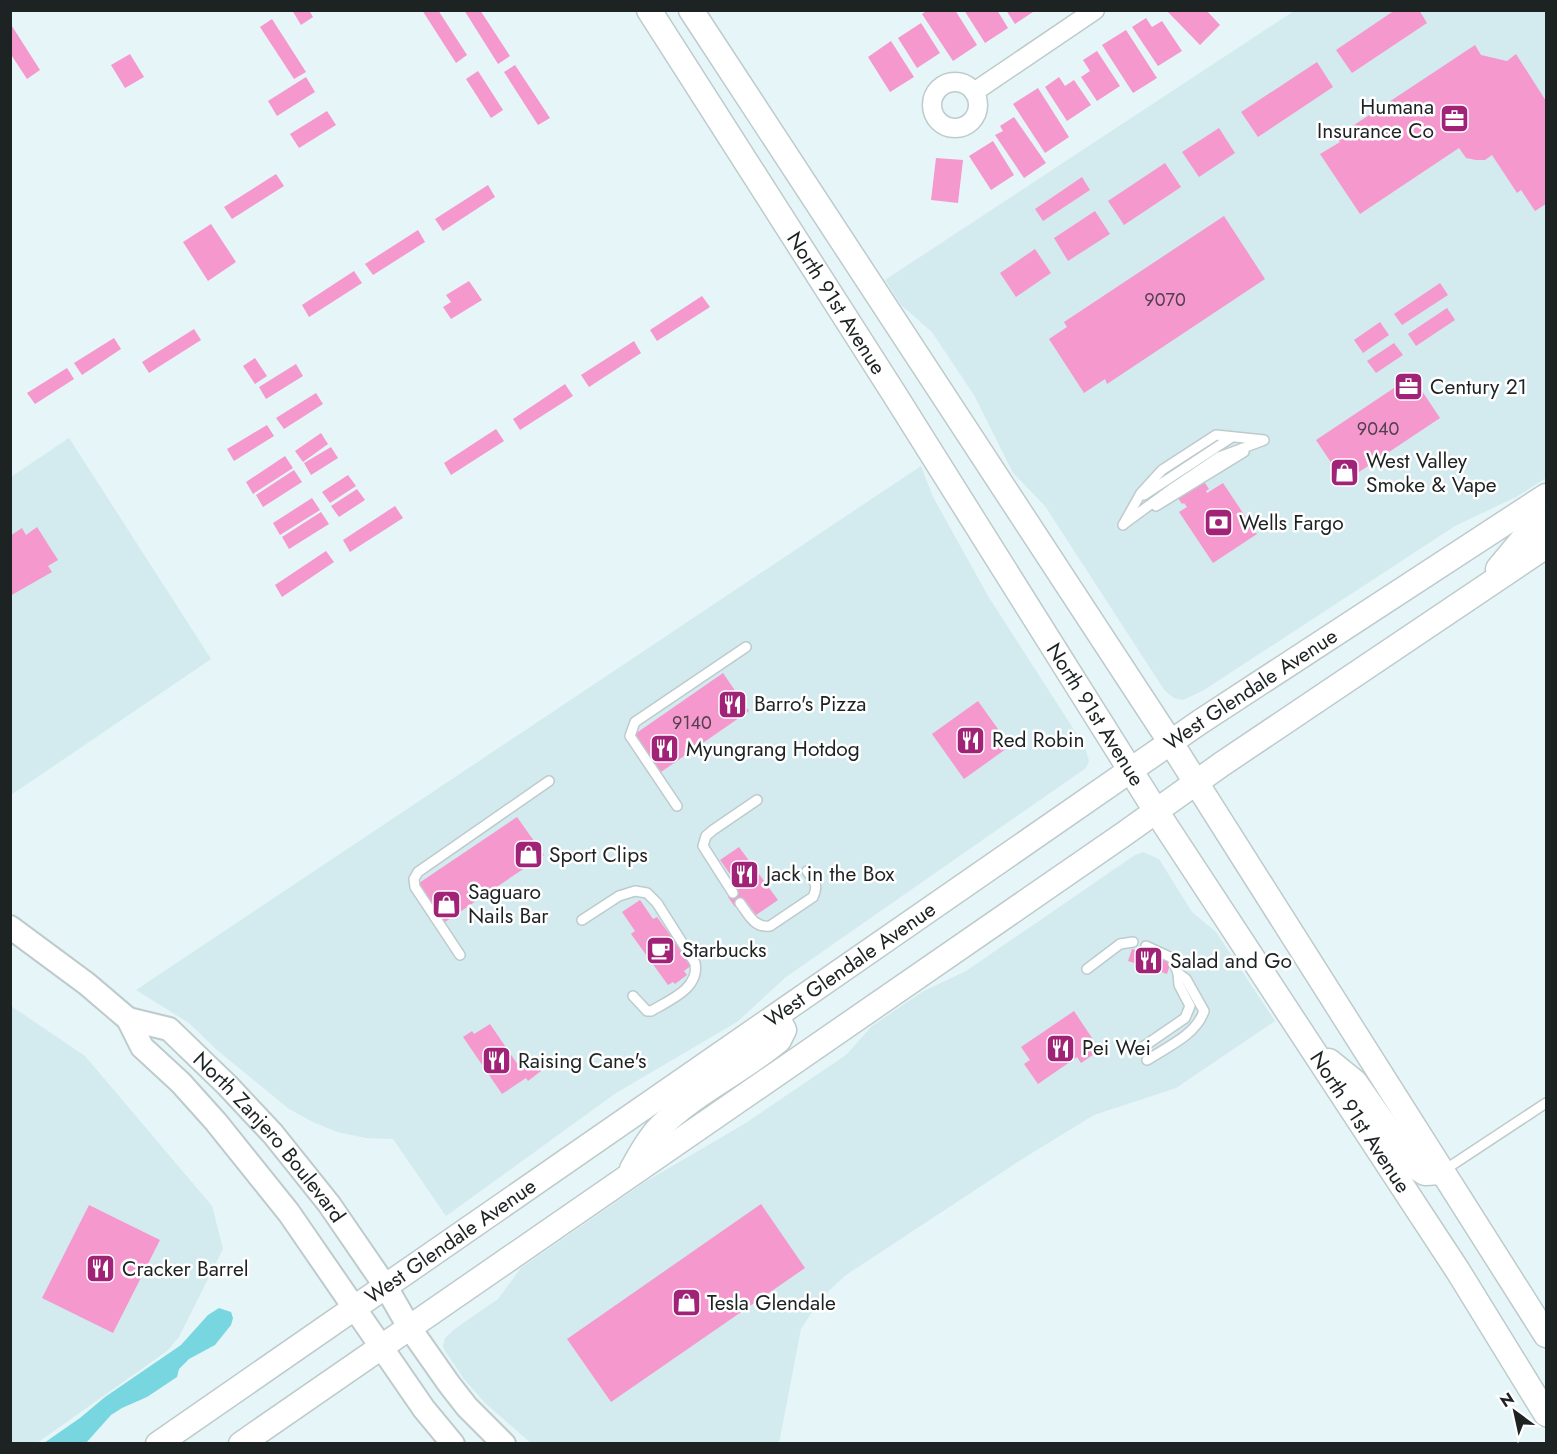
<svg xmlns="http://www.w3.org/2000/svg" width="1557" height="1454" font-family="Jost,sans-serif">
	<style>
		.built { fill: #d3ebee }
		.green { fill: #78d6e0 }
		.building { fill: #f598ce }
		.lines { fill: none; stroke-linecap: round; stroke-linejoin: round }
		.service-casing { stroke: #bdcbcd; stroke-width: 12 }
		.minor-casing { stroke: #bdcbcd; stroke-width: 21 }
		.tertiary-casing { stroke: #bdcbcd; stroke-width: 26 }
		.secondary-casing { stroke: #bdcbcd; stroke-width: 27 }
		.service { stroke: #fff; stroke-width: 9 }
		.minor { stroke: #fff; stroke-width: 18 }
		.tertiary { stroke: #fff; stroke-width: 22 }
		.secondary { stroke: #fff; stroke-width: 24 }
		.labels { text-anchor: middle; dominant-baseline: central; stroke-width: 5; stroke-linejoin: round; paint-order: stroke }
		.number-label { font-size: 18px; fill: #53404e }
		.poi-label { font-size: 21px; fill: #1d2223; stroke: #fff; text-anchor: start }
		.street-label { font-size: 21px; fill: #1d2223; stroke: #fff }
	</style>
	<rect width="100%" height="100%" fill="#e6f5f7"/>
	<g class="built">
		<polygon points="1294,11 1546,11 1546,478 1516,497 1455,526 1204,690 1183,700 1174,698 1165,691 1045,506 1013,473 974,395 932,332 901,305 885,280"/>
		<polygon points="69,438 211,659 11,795 11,477"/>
		<polygon points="921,466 933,497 988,596 1085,747 1089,761 1086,768 786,977 737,1022 616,1093 446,1216 393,1139 366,1138 337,1132 313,1122 289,1109 217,1050 189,1023 136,990"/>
		<polygon points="1143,852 1159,859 1192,912 1216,932 1275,1021 1176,1088 1094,1115 1019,1161 846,1275 821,1298 801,1329 779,1443 531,1443 485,1403 464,1379 445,1351 443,1346 445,1338 456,1328 498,1299 521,1268 645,1182 746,1123 846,1055 872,1026 922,992 966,971 1135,855"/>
		<polygon points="11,1006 85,1056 212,1206 223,1249 179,1337 167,1351 37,1443 11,1444"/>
	</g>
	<polygon class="green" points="219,1308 231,1312 233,1318 231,1325 215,1345 189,1359 179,1369 177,1377 147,1397 122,1408 111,1415 86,1443 44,1443 80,1418 105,1397 181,1345 208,1315"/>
	<g class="building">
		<polygon points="292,10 309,10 313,17 301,25"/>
		<polygon points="422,10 438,10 467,55 456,63"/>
		<polygon points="464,10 480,10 510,56 498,64"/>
		<polygon points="928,10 955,10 977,45 953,61 922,14"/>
		<polygon points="964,10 997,10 1008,28 985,43"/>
		<polygon points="1006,10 1036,10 1015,24"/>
		<polygon points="1166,10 1206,10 1220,25 1200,45"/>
		<polygon points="1395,10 1419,10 1427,23 1352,73 1336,50"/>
		<polygon points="1146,18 1152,27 1162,21 1182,51 1158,66 1132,27"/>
		<polygon points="272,19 306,72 294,79 260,27"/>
		<polygon points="10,23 40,70 27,79 10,53"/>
		<polygon points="921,23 940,53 917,68 898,38"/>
		<polygon points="1126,30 1157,78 1133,93 1102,45"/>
		<polygon points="891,41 914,77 890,92 868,57"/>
		<polygon points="1475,45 1481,55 1507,61 1516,54 1546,101 1546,204 1535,211 1521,190 1517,193 1492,155 1485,160 1476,160 1466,158 1459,148 1360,214 1320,154 1340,142 1336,137"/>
		<polygon points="1097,51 1120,86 1097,101 1081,77 1090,71 1083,60"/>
		<polygon points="130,54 144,77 125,88 111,65"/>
		<polygon points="1317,62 1333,87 1258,137 1241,112"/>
		<polygon points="515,65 550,118 538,125 504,72"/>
		<polygon points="478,71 503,110 491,118 466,79"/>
		<polygon points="306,77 315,92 277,116 268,101"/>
		<polygon points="1059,77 1065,86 1074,80 1091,105 1067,121 1045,87"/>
		<polygon points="1038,88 1069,137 1045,153 1013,104"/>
		<polygon points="327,111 336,125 299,148 290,134"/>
		<polygon points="1014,117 1046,163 1024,178 995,135 1003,131 1000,126"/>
		<polygon points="1219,128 1235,153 1199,177 1182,152"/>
		<polygon points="993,141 1014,175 991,190 969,156"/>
		<polygon points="936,158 963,160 958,203 931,200"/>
		<polygon points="1165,163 1181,187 1124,225 1108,201"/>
		<polygon points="276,174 284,186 232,219 224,207"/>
		<polygon points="1082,177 1090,190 1043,221 1035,209"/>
		<polygon points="488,185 495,197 443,231 435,219"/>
		<polygon points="1095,211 1110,234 1068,261 1054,238"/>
		<polygon points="1224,216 1265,279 1107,384 1105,379 1084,393 1049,339 1067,327 1064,322"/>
		<polygon points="211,224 236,262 208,281 183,242"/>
		<polygon points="418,230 425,242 373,275 365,264"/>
		<polygon points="1035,249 1051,273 1016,297 1000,273"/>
		<polygon points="354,271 362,283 309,317 302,305"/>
		<polygon points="469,281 482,300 451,319 443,307 451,302 446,295"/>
		<polygon points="1440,283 1448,295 1402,325 1394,314"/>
		<polygon points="702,296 710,307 657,341 650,330"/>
		<polygon points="1447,308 1455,320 1416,346 1408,334"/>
		<polygon points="1380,322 1389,335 1363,353 1354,340"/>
		<polygon points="194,329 201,340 149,373 142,362"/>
		<polygon points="114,338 121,349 82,375 74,363"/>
		<polygon points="634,341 641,353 589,387 581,375"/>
		<polygon points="1394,343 1403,355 1376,373 1367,361"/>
		<polygon points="255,358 267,376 255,384 243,366"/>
		<polygon points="296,364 303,376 266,399 259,387"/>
		<polygon points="67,368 74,379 35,404 27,393"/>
		<polygon points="1412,376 1440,418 1344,482 1316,440"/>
		<polygon points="565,384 573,396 520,430 513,419"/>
		<polygon points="316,393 323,404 284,429 276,418"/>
		<polygon points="267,425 274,436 234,461 227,449"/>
		<polygon points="496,429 504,441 451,475 444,463"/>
		<polygon points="321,433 328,444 303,462 295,451"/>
		<polygon points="331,447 338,458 311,475 304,463"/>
		<polygon points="1185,454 1209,489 1206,491 1207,493 1223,483 1257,534 1213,563 1179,512 1187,507 1184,503 1182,504 1159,470"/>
		<polygon points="285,456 293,468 253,494 246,482"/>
		<polygon points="294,470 302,482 263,507 256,495"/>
		<polygon points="348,475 356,486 330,503 322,492"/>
		<polygon points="357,489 365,500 339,517 331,506"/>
		<polygon points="312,498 320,510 280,535 273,523"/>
		<polygon points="395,506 403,518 350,552 343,540"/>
		<polygon points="321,512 329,524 289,549 282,537"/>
		<polygon points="37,527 58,560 48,566 52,572 10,596 10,536 22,528 26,535"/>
		<polygon points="326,551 334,562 282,597 275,585"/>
		<polygon points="723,673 749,711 661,772 635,734"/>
		<polygon points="978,701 1010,746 964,779 932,734"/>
		<polygon points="517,817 544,855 445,922 419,883"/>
		<polygon points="739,847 778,900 756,915 745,900 735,907 728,897 740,888 720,860"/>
		<polygon points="640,900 653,919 657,917 692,965 684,971 687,975 675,984 673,982 668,985 631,934 635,931 622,912"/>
		<polygon points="1132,949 1171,961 1167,974 1128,961"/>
		<polygon points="1074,1011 1100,1050 1081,1063 1077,1057 1038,1084 1024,1064 1030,1060 1021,1047"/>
		<polygon points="490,1024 518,1065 531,1056 541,1071 528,1081 526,1078 502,1094 463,1037 472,1031 474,1034"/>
		<polygon points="761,1204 805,1268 611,1402 567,1339"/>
		<polygon points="89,1205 160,1240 113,1333 42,1298"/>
	</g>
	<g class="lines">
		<defs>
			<g id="service">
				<polyline points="1144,495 1232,437"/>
				<polyline points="1156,506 1244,452"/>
				<polyline points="1125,523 1173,488 1219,457 1262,441"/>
				<polyline points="1123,525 1141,493 1162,470 1216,435 1264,440"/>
				<polyline points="677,806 630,736 635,722 746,647"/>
				<polyline points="733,893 703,846 706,836 713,830 757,800"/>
				<path d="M740,903C749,915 754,928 770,926L813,897C819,885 814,881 807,871"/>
				<path d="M582,920L619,896L635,891L647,893L657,903L695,963C700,988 670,1000 651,1011H647L633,996"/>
				<path d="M1146,946L1172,958L1178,973L1186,979L1204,1011C1196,1035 1167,1047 1147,1060"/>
				<polyline points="460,955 415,887 414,879 418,872 549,781"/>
				<polyline points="1087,969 1120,944 1133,942"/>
				<polyline points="1140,1049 1185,1018 1190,1006 1179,985 1178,973"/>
				<polyline points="1443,1171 1546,1103"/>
			</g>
			<g id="minor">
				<circle cx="955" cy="105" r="23"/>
				<polyline points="974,92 1095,10"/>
			</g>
			<g id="tertiary">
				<polyline points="10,927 87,984 128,1019 142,1047 181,1083 216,1122 289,1213 424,1409 453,1444"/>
				<path id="s1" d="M128,1019L169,1029L227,1085L273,1134L329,1204L386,1287L409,1327L449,1384L467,1407L504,1444"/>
			</g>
			<g id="secondary">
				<path id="s2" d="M649,10L893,392L1156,811L1458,1271L1546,1414"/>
				<polyline points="691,10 1171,743 1546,1335"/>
				<polyline points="1498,569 1523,539 1546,523"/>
				<polyline points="1329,1061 1355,1082 1403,1151 1417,1168 1425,1173 1442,1172"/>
				<path d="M632,1169C640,1155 648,1139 660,1127C695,1092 741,1072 779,1040L784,1030L777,1016"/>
				<path id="s3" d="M158,1444L1200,722L1546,496"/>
				<polyline points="241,1444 1124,834 1222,764 1546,546"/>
			</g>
		</defs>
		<use href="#service" class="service-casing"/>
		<use href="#minor" class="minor-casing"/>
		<use href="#tertiary" class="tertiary-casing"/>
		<use href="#secondary" class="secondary-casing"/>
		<use href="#service" class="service"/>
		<use href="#minor" class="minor"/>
		<use href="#tertiary" class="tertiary"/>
		<use href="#secondary" class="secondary"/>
	</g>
	<defs>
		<symbol id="office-square" viewBox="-11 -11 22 22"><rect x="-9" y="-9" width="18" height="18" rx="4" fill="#a02377" stroke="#fff"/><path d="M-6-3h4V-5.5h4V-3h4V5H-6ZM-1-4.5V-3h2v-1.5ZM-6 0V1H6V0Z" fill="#fff"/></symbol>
		<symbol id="shop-square" viewBox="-11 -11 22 22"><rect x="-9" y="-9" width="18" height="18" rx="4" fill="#a02377" stroke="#fff"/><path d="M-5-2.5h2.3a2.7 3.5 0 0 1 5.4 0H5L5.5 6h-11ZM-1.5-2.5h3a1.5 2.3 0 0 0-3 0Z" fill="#fff"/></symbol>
		<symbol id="bank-square" viewBox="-11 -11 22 22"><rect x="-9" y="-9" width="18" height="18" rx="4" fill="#a02377" stroke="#fff"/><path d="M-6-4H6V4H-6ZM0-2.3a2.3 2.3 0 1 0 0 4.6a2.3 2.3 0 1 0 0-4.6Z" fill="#fff"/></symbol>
		<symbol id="restaurant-square" viewBox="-11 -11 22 22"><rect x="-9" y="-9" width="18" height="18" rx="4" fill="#a02377" stroke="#fff"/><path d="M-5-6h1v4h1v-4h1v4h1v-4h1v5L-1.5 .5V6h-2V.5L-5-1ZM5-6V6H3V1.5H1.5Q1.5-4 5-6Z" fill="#fff"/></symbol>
		<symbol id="cafe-square" viewBox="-11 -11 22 22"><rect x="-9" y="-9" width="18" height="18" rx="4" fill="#a02377" stroke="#fff"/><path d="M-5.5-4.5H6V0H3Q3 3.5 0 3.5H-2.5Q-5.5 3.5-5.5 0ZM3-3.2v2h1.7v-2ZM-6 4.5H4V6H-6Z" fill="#fff"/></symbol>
	</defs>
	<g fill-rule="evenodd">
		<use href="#office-square" x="1438" y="102" width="33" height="33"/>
		<use href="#office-square" x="1392" y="370" width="33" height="33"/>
		<use href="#shop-square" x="1328" y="456" width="33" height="33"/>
		<use href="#bank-square" x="1202" y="506" width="33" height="33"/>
		<use href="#restaurant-square" x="716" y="688" width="33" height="33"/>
		<use href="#restaurant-square" x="954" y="724" width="33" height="33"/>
		<use href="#restaurant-square" x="648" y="732" width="33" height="33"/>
		<use href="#shop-square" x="512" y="838" width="33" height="33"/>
		<use href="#restaurant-square" x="728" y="858" width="33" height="33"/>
		<use href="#shop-square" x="430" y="888" width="33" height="33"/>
		<use href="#cafe-square" x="644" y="934" width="33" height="33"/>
		<use href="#restaurant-square" x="1132" y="944" width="33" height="33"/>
		<use href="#restaurant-square" x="1044" y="1032" width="33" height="33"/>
		<use href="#restaurant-square" x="480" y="1044" width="33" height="33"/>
		<use href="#restaurant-square" x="84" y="1252" width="33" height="33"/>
		<use href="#shop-square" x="670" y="1286" width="33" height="33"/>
	</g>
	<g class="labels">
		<g class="number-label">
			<text x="1165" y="300">9070</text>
			<text x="1378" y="429">9040</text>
			<text x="692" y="723">9140</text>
		</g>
		<g class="poi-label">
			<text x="1434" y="107" text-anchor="end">Humana<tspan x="1434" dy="24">Insurance Co</tspan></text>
			<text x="1430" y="387">Century 21</text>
			<text x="1366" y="461">West Valley<tspan x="1366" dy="24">Smoke &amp; Vape</tspan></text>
			<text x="1239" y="523">Wells Fargo</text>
			<text x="754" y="704">Barro's Pizza</text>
			<text x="992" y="740">Red Robin</text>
			<text x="686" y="749">Myungrang Hotdog</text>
			<text x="549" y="855">Sport Clips</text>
			<text x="766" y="874">Jack in the Box</text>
			<text x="468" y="892">Saguaro<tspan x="468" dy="24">Nails Bar</tspan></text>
			<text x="682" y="950">Starbucks</text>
			<text x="1170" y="961">Salad and Go</text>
			<text x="1082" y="1048">Pei Wei</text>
			<text x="518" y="1061">Raising Cane's</text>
			<text x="122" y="1269">Cracker Barrel</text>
			<text x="707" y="1303">Tesla Glendale</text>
		</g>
		<g class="street-label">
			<text stroke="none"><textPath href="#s2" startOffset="348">North 91st Avenue</textPath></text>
			<text stroke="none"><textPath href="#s3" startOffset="1328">West Glendale Avenue</textPath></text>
			<text stroke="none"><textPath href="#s2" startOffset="834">North 91st Avenue</textPath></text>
			<text stroke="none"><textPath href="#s3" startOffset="842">West Glendale Avenue</textPath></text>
			<text stroke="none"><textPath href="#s2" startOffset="1320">North 91st Avenue</textPath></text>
			<text stroke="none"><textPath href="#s1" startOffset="190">North Zanjero Boulevard</textPath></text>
			<text stroke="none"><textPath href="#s3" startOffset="356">West Glendale Avenue</textPath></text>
		</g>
	</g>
	<rect width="1557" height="1454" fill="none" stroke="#1d2223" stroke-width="24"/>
	<g transform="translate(1515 1412) rotate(327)" stroke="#ffffff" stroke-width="4.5" paint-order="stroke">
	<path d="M0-4.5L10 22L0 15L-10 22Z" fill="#1d2223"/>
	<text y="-9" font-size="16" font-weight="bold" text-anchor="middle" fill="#1d2223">N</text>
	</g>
</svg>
